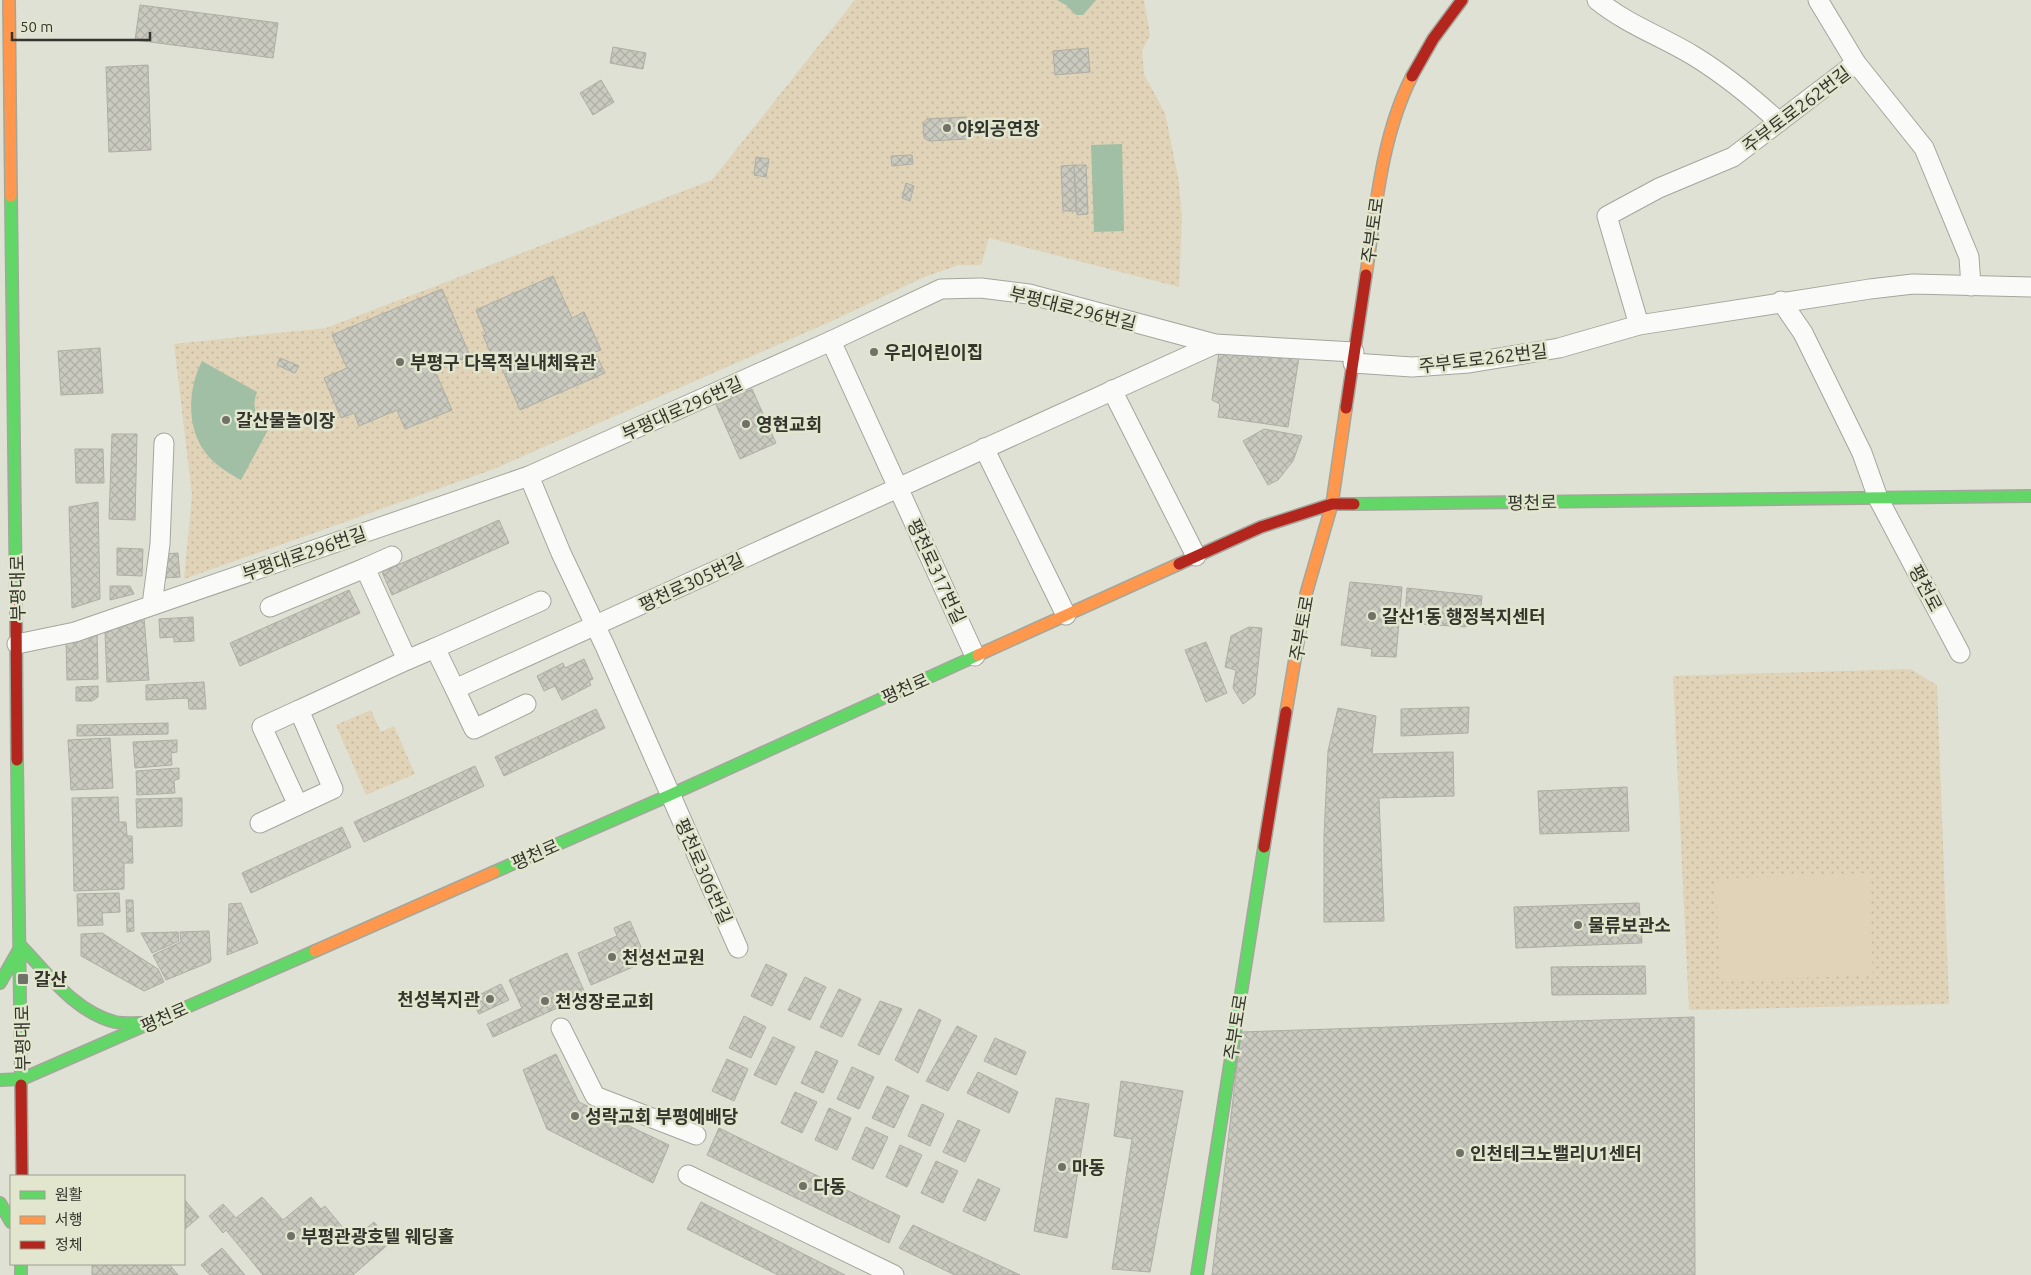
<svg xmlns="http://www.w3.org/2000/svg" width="2031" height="1275" font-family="Ubuntu,'Noto Sans KR',sans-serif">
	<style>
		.grass { fill: url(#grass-dots) }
		.pitch { fill: #e0d3b7 }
		.water { fill: #a0bfa5 }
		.building { fill: url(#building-cross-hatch); stroke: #aeaea4 }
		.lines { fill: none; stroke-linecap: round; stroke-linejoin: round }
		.street-casing { stroke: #a4a69c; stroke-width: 21 }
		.fast-casing { stroke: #a4a69c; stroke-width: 14 }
		.slow-casing { stroke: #a4a69c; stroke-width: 14 }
		.jam-casing { stroke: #a4a69c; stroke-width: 14 }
		.street { stroke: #fafaf9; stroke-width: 19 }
		.fast { stroke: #63d668; stroke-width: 11 }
		.slow { stroke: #ff974d; stroke-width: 11 }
		.jam { stroke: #b3261e; stroke-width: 11 }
		.poi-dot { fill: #707267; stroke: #e2e6cf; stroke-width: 2 }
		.labels { text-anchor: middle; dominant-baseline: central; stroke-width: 5; stroke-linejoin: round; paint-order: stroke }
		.street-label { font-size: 18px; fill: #34362d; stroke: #e2e6cf }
		.poi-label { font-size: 18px; font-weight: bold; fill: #34362d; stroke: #e2e6cf; text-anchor: start }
	</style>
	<defs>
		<pattern id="grass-dots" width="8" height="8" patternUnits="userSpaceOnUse" patternTransform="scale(1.25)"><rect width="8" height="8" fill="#e0d3b7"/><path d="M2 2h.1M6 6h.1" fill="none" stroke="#c1b69e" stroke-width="1.8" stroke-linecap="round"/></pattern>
		<pattern id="building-cross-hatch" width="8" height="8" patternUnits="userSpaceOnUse" patternTransform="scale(1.25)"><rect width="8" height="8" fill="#cacac0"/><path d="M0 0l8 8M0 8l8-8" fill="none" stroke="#aeaea5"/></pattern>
	</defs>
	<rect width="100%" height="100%" fill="#dee1d4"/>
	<g class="grass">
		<polygon points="855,0 1144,0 1150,35 1142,51 1144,74 1165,113 1179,182 1182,220 1179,287 989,238 981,265 958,265 922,278 832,321 494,469 184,579 192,495 174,344 326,328 712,180"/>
		<polygon points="1910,669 1937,685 1949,1004 1689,1010 1673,676"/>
		<polygon points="371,710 381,732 394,726 415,774 366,795 336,725"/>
	</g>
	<polygon class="pitch" points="1869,873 1873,975 1720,981 1716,879"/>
	<g class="water">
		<polygon points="1057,0 1096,0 1083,15 1076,15 1066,5"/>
		<polygon points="1122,144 1124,231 1094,232 1091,145"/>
		<path d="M202,361L257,392C251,408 256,419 269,428L241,480C230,474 218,467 209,457C186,432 187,390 202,361Z"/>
	</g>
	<g class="building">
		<polygon points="140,5 278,23 273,58 135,40"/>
		<polygon points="613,47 646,53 643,69 610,63"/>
		<polygon points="1088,48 1090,72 1055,75 1053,51"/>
		<polygon points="148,65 151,150 109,152 106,67"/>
		<polygon points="601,80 614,102 593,115 580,93"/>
		<polygon points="966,117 969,120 970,133 967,139 929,141 924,138 923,123 927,119"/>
		<polygon points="912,155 913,164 892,166 891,156"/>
		<polygon points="756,157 769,159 766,177 754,175"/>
		<polygon points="1074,165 1076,211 1063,211 1061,166"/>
		<polygon points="1074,165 1086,165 1088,214 1077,215"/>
		<polygon points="906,183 914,186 910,201 902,198"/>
		<polygon points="553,276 572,318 584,312 601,350 595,352 605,373 520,410 497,357 493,359 483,335 486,334 476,310"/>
		<polygon points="442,289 470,356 435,371 452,410 405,429 397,410 359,426 354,413 341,418 324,378 347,368 332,335"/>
		<polygon points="1220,346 1299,357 1288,427 1218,417 1220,404 1212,400"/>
		<polygon points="100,348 103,393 61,395 58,351"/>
		<polygon points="280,358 299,366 295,373 277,365"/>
		<polygon points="752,389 776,443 740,459 716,405"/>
		<polygon points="1264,429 1302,436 1293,461 1278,480 1268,485 1243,441"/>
		<polygon points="112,434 137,434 135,520 109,519"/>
		<polygon points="75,449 103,449 104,483 76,483"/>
		<polygon points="98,502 100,599 72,608 69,507"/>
		<polygon points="499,520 509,543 392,595 382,572"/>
		<polygon points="117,548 143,549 142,576 117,575"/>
		<polygon points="178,553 180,577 164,578 163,554"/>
		<polygon points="1350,582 1402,587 1396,657 1371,656 1372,649 1341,645"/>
		<polygon points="110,586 130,586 134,594 110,600"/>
		<polygon points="1407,588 1482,596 1480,617 1469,619 1466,627 1421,624 1420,615 1405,616"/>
		<polygon points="349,590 360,613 240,666 230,643"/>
		<polygon points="144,617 149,680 107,682 105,631"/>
		<polygon points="193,617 194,641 174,642 174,637 160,638 159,619"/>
		<polygon points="1249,627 1262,628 1255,695 1243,704 1233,688 1236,670 1225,667 1231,636"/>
		<polygon points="97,630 98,679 67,680 66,640"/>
		<polygon points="1206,642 1227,693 1206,702 1185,650"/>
		<polygon points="584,659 593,679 589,681 591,685 562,700 555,686 544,691 537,676 563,663 565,668"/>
		<polygon points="204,682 206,709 189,709 188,698 146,700 146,685"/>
		<polygon points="98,686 98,697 92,701 76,701 76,687"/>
		<polygon points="1469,707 1468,733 1401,736 1401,709"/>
		<polygon points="1338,708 1376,716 1372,754 1453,752 1454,796 1379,798 1384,921 1324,922 1324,836 1328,751"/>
		<polygon points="596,709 605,728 504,776 495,757"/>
		<polygon points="168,723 168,734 77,736 77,725"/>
		<polygon points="110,738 113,788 71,790 68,740"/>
		<polygon points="177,740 177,752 171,753 172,765 135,768 133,742"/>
		<polygon points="475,766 484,786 364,842 354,822"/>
		<polygon points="179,768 179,779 174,780 175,793 137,795 136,771"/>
		<polygon points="1627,787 1629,831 1540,834 1538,791"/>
		<polygon points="118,797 119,822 126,822 127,836 132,836 133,863 124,863 124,889 74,891 72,798"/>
		<polygon points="182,798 182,826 137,828 136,799"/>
		<polygon points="342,827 351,847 251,893 242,873"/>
		<polygon points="119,893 120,912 102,913 103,925 78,926 77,894"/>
		<polygon points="126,900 133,900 134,931 127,932"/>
		<polygon points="241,903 258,943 227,955 229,904"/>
		<polygon points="1639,903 1642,943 1516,948 1514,907"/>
		<polygon points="630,921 647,961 591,985 578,953 617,936 614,928"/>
		<polygon points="209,931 211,959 210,962 166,980 153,955 181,942 180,932"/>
		<polygon points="178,932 179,941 152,953 141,933"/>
		<polygon points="102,933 158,969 164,982 144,991 81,956 81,934"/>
		<polygon points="567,953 586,995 493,1037 487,1024 522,1008 509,980"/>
		<polygon points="766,964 787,974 772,1006 751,996"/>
		<polygon points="1645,966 1646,994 1552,995 1551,967"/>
		<polygon points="805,977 826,987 810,1020 788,1010"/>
		<polygon points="501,984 509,1000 479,1014 471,999"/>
		<polygon points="839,989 861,999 842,1037 820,1027"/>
		<polygon points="880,1001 902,1009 879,1055 858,1045"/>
		<polygon points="919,1009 941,1020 918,1073 895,1060"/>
		<polygon points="744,1016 766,1027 751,1058 729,1048"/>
		<polygon points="1694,1017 1695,1275 1212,1275 1241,1032"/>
		<polygon points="957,1026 977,1036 948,1091 926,1081"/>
		<polygon points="773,1037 795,1047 776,1085 754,1075"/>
		<polygon points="995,1038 1026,1052 1016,1075 984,1061"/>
		<polygon points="816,1051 838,1061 823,1093 801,1083"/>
		<polygon points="556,1054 579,1102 669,1145 653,1183 547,1129 523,1070"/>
		<polygon points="727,1059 748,1069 734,1101 712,1091"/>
		<polygon points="852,1067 874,1077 859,1109 837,1099"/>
		<polygon points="978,1072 1018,1092 1009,1113 967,1093"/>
		<polygon points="1121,1081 1183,1091 1150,1272 1112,1269 1132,1139 1114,1136"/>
		<polygon points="887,1086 909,1096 894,1128 872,1118"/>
		<polygon points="795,1092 817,1102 802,1133 781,1123"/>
		<polygon points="1056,1098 1089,1104 1067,1238 1034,1231"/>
		<polygon points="922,1104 944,1114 930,1146 908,1136"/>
		<polygon points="829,1108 851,1118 837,1150 815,1140"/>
		<polygon points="958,1120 980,1130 965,1162 943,1152"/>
		<polygon points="866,1127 888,1137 873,1169 852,1159"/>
		<polygon points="719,1128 900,1216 889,1243 707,1155"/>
		<polygon points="900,1145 922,1155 907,1187 886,1177"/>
		<polygon points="936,1161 958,1171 943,1203 921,1193"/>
		<polygon points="978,1179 1000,1189 985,1221 963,1211"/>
		<polygon points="262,1197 283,1220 311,1197 321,1209 325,1206 353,1240 374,1222 391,1242 353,1275 263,1275 226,1230 223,1233 209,1216 223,1204 236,1218"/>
		<polygon points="184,1199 199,1217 184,1230"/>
		<polygon points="701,1202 845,1275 778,1275 687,1229"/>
		<polygon points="913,1225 1020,1275 955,1275 899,1248"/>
		<polygon points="222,1248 245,1275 210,1275 201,1265"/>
		<polygon points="92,1264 169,1264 178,1275 92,1275"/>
	</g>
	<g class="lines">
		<defs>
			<g id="street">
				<path d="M1597,0C1628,25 1661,36 1694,56C1725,75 1753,98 1779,122"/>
				<polyline points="1818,0 1856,63 1924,148 1969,257 1971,286"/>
				<polyline points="1781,301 1803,333 1862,453 1878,498 1960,653"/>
				<polyline points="1639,325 1607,216 1659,188 1733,157 1856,63"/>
				<polyline points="831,341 975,656"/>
				<polyline points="1353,363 1412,367 1469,363 1559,348 1639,325 1870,289 1913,284 2031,287"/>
				<polyline points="1112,390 1196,556"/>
				<polyline points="984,448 1066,615"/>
				<polyline points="529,476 561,553 605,646 738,948"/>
				<polyline points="392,556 365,568 407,660 435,648"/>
				<polyline points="541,601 435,648 455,689 1215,344"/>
				<polyline points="152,605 160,544 164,443"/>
				<polyline points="270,607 365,568"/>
				<polyline points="17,644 75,632 529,476 831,341 941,289 981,288 1029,294 1215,344 1354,352"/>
				<polyline points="455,689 474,729 526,704"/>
				<polyline points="298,805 262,727 299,710"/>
				<polyline points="260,823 333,789 299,710 407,660"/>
				<polyline points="561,1028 595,1096 696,1135"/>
				<polyline points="688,1175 894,1275"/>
			</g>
			<g id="fast">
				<polyline points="11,196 16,607"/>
				<polyline points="1354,504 2031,496"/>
				<polyline points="17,760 21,1085"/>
				<polyline points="494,872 670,795 978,655"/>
				<path d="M0,983L21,946C48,974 75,1012 115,1022C125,1024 136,1023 146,1023"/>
				<polyline points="0,1080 22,1079 315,951"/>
				<polyline points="0,1203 11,1222"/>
				<polyline points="21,1264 21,1275"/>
				<polyline points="1197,1275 1264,847"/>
			</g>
			<g id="slow">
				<polyline points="9,0 11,196"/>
				<path d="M1366,275C1376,208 1381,137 1412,76"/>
				<polyline points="978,655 1179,564"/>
				<polyline points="1286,712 1306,594 1332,504 1346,408"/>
				<polyline points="315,951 494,872"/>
			</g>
			<g id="jam">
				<polyline points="1412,76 1433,39 1462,0"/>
				<polyline points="1346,408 1366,275"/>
				<polyline points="1179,564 1261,527 1332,504 1354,504"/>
				<polyline points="16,607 17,760"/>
				<polyline points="1264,847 1286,712"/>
				<polyline points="21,1085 22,1176"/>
			</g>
		</defs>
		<use href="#street" class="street-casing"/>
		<use href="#fast" class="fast-casing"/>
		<use href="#slow" class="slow-casing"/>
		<use href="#jam" class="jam-casing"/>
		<use href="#street" class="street"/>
		<use href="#fast" class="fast"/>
		<use href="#slow" class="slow"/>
		<use href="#jam" class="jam"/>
	</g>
	<g class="poi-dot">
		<circle cx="947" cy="128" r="5"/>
		<circle cx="874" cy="352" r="5"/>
		<circle cx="400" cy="362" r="5"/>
		<circle cx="226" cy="420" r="5"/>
		<circle cx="746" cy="424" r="5"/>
		<circle cx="1372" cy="616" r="5"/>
		<circle cx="1578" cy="925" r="5"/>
		<circle cx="612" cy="957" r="5"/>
		<rect x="17" y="973" width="12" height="12" rx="2.5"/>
		<circle cx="490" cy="999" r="5"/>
		<circle cx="545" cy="1001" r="5"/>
		<circle cx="575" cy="1116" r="5"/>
		<circle cx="1460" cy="1153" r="5"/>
		<circle cx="1062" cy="1167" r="5"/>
		<circle cx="803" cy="1186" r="5"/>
		<circle cx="291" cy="1236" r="5"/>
	</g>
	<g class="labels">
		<g class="street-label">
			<text transform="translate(1796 109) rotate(-37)">주부토로262번길</text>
			<text transform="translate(1372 230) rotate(-82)">주부토로</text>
			<text transform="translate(1073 308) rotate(14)">부평대로296번길</text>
			<text transform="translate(1483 358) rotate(-7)">주부토로262번길</text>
			<text transform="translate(682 408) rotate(-24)">부평대로296번길</text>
			<text transform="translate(1532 502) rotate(-1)">평천로</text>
			<text transform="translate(304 553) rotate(-19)">부평대로296번길</text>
			<text transform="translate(937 571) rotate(65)">평천로317번길</text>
			<text transform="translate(691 582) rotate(-25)">평천로305번길</text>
			<text transform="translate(17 588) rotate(-91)">부평대로</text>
			<text transform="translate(1926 588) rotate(62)">평천로</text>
			<text transform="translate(1301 628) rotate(-80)">주부토로</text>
			<text transform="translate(905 688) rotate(-24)">평천로</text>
			<text transform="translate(535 854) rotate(-24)">평천로</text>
			<text transform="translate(704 871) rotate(66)">평천로306번길</text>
			<text transform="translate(164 1017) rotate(-24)">평천로</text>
			<text transform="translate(1235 1027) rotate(-81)">주부토로</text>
			<text transform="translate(22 1038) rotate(-91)">부평대로</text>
		</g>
		<g class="poi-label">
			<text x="957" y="128">야외공연장</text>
			<text x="884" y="352">우리어린이집</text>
			<text x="410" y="362">부평구 다목적실내체육관</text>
			<text x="236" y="420">갈산물놀이장</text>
			<text x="756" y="424">영현교회</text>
			<text x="1382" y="616">갈산1동 행정복지센터</text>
			<text x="1588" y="925">물류보관소</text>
			<text x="622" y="957">천성선교원</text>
			<text x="34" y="979">갈산</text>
			<text x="480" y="999" text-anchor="end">천성복지관</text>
			<text x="555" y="1001">천성장로교회</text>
			<text x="585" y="1116">성락교회 부평예배당</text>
			<text x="1470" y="1153">인천테크노밸리U1센터</text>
			<text x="1072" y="1167">마동</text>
			<text x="813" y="1186">다동</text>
			<text x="301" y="1236">부평관광호텔 웨딩홀</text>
		</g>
	</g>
	<rect x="10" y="1175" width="175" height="90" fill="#e2e6cf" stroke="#9ca08e"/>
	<rect x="20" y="1191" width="25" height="8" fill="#63d668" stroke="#9ca08e"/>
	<text x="55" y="1200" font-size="15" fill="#34362d">원활</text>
	<rect x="20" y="1216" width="25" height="8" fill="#ff974d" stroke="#9ca08e"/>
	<text x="55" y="1225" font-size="15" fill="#34362d">서행</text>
	<rect x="20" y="1241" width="25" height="8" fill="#b3261e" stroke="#9ca08e"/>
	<text x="55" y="1250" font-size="15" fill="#34362d">정체</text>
	<path d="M12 32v8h138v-8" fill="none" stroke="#34362d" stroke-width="2.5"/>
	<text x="20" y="32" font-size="15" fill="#34362d" stroke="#e2e6cf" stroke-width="4" paint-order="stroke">50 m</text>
</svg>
